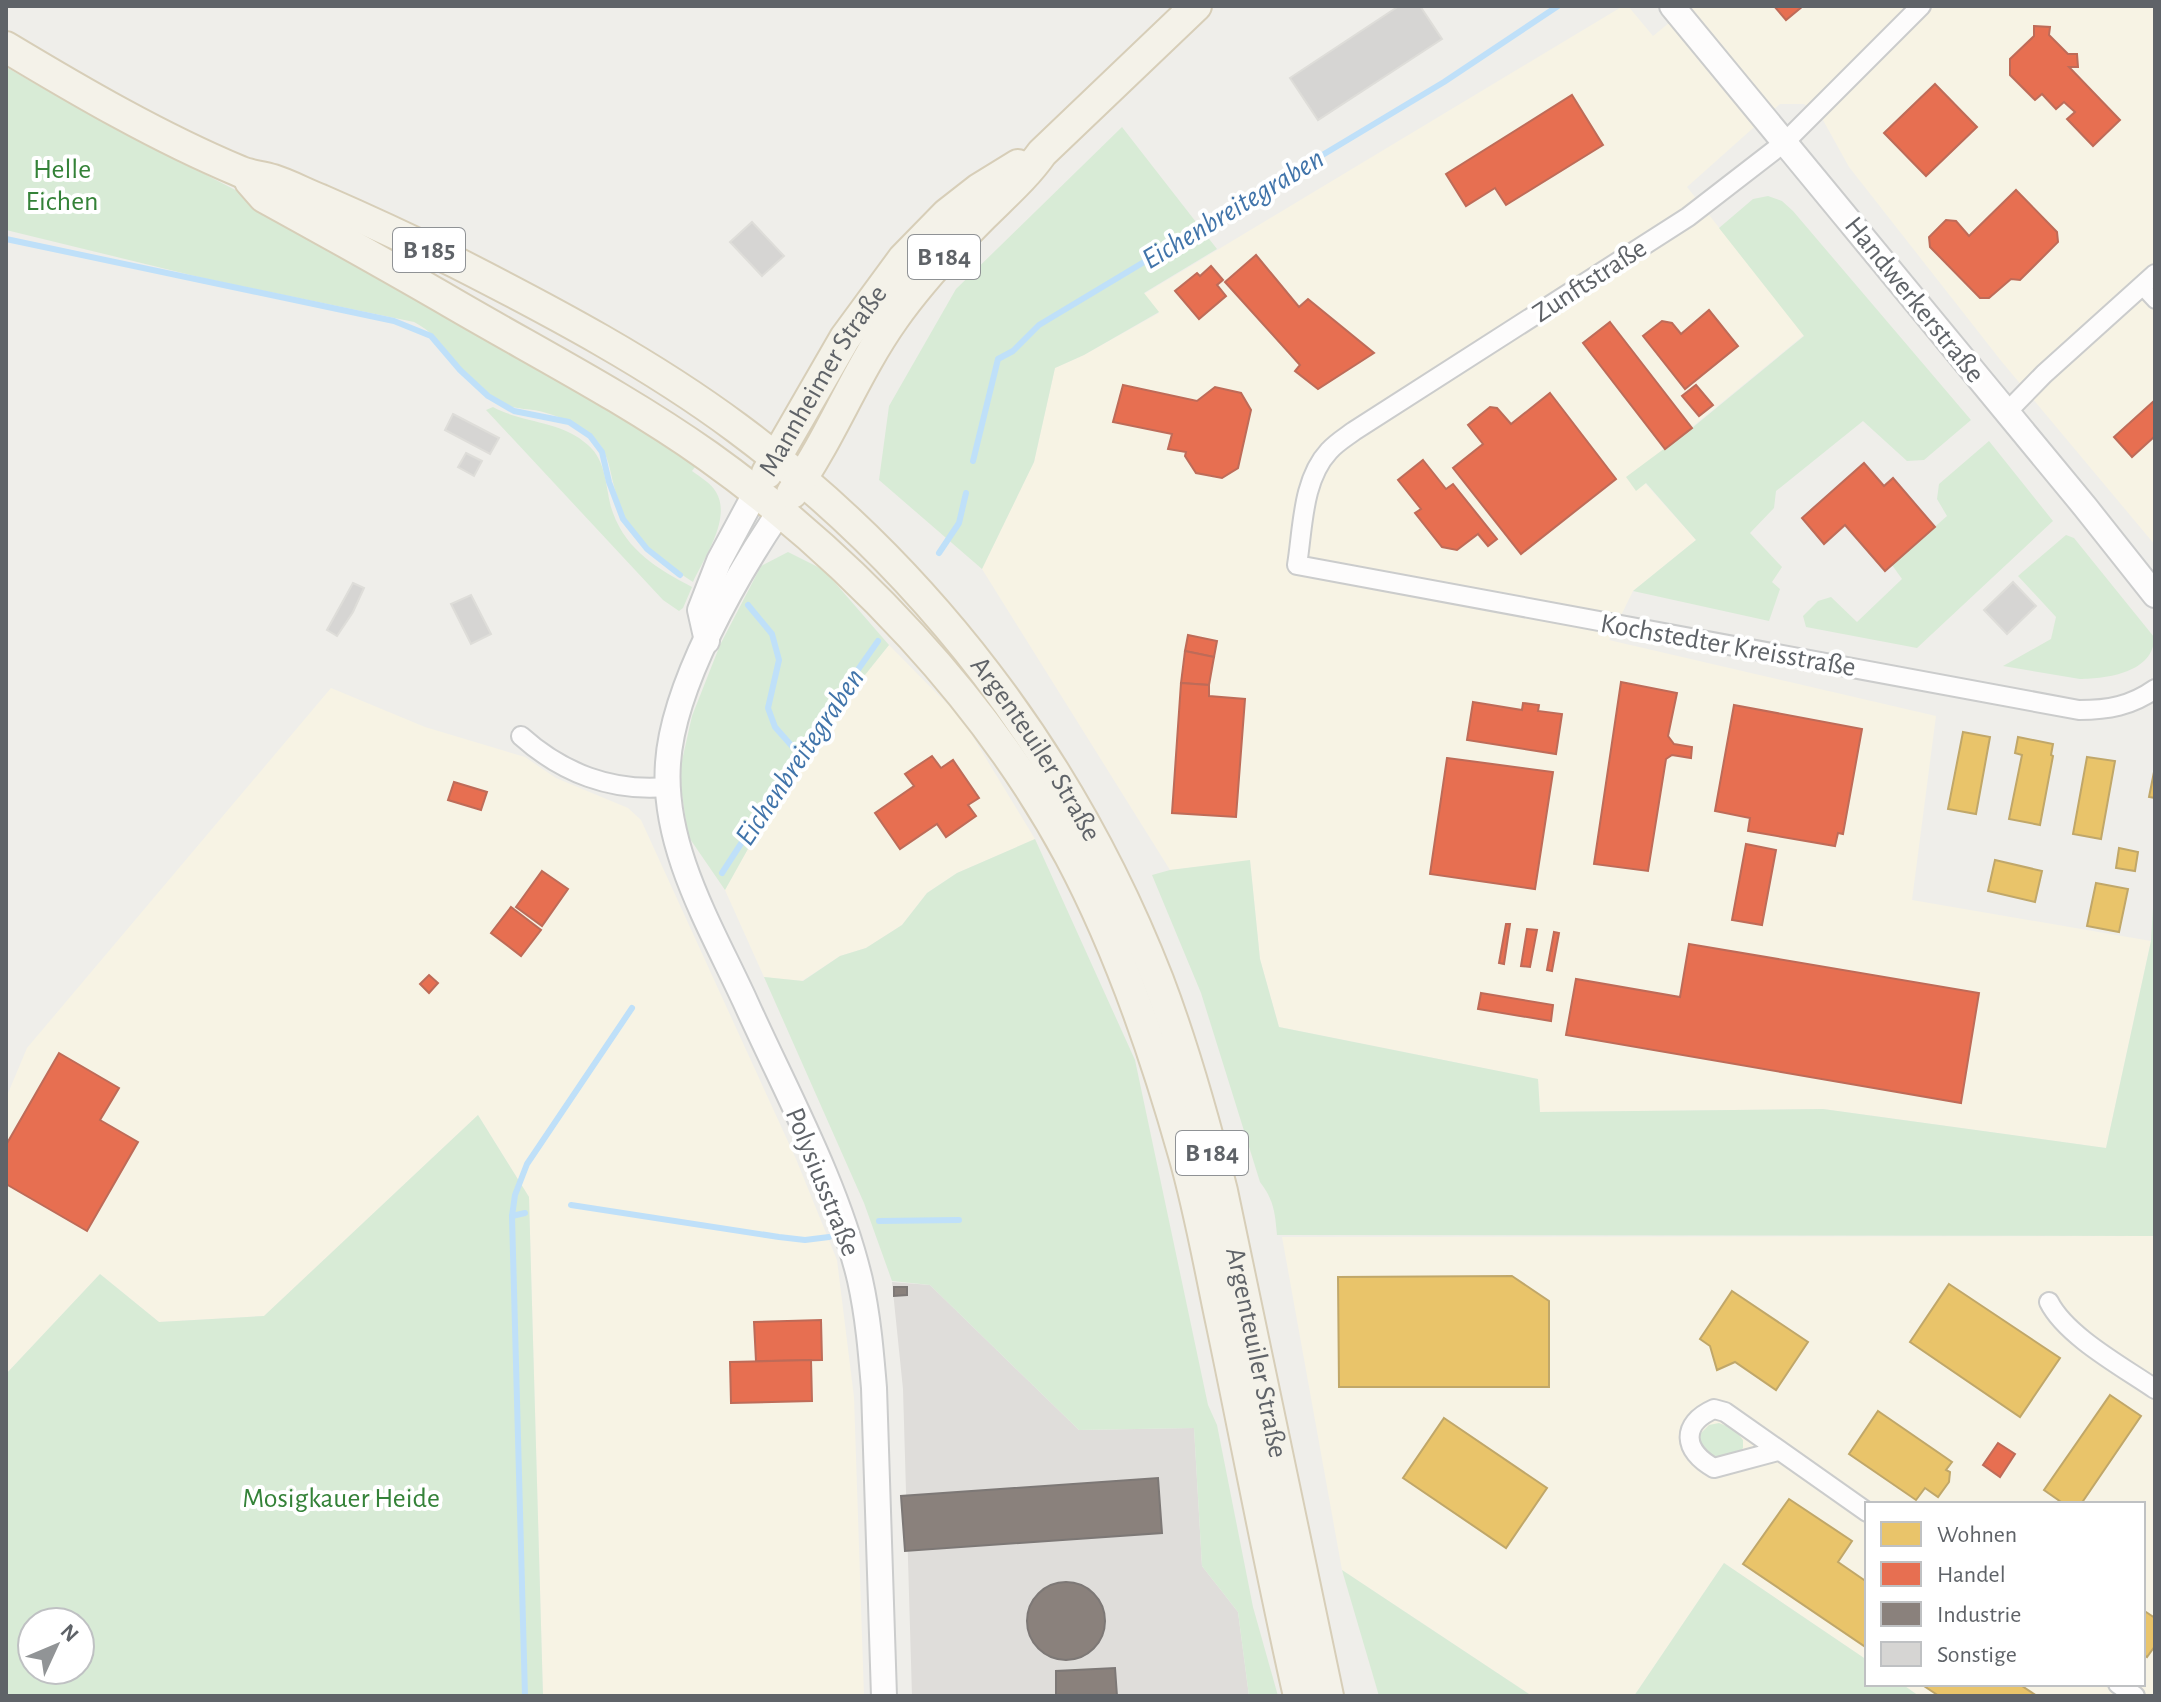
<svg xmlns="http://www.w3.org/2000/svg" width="2161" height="1702" font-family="'Alegreya Sans',sans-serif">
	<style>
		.commercial { fill: #f7f3e4 }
		.industrial { fill: #dfddda }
		.green { fill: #d8ebd6; fill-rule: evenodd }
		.homes { fill: #e9c46a; stroke: #c0a769; stroke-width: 2 }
		.shops { fill: #e76f51; stroke: #be6b58; stroke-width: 2 }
		.industry { fill: #8a817c; stroke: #7d7876; stroke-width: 2 }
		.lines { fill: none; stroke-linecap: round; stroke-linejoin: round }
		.stream { stroke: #bfe0f9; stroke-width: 6 }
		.building { fill: #d6d5d3; stroke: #deddd9; stroke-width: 2 }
		.pedestrian-casing { stroke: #cbcccc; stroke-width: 18 }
		.minor-casing { stroke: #cbcccc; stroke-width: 22 }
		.tertiary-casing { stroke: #cbcccc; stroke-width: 28 }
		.primary-casing { stroke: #d7ceb8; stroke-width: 34 }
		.pedestrian { stroke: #fdfcfc; stroke-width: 14 }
		.minor { stroke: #fdfcfc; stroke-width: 18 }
		.tertiary { stroke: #fdfcfc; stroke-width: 24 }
		.primary { stroke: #f4f2e9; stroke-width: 30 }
		.labels { text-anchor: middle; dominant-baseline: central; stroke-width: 8; stroke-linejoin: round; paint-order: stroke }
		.shield { fill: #fff; stroke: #8f9295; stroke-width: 2 }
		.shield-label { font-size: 26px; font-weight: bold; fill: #5f6368 }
		.park-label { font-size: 28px; fill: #348238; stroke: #fff }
		.street-label { font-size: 28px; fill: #5f6368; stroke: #fff }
		.water-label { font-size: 30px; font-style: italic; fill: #4174aa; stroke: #fff }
	</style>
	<rect width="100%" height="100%" fill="#efeeea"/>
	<g class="commercial">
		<polygon points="1623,6 1628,6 1653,36 1690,6 2155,6 2155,545 2002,362 1849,167 1823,120 1804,104 1780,104 1687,187 1804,335 1665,449 1645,483 1696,540 1633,591 1609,640 1936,716 1912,900 2151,941 2106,1148 1823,1109 1540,1112 1538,1079 1279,1027 1260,959 1250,861 1170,870 982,569 1034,462 1055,368 1084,355 1159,313 1144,294"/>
		<polygon points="889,645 962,719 1035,839 957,873 927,893 902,925 866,948 840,956 802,981 764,977 725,890 800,756"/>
		<polygon points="331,688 425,727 525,757 556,778 628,808 641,820 796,1159 837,1260 854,1397 864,1696 543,1696 529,1197 478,1115 264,1316 159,1322 100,1274 6,1374 6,1098 27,1048"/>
		<polygon points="2155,1236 2155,1696 1919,1696 1902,1684 2143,1684 2143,1504 1867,1504 1867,1660 1724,1563 1634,1696 1532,1696 1342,1570 1282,1237"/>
	</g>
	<polygon class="industrial" points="892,1282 930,1285 1079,1430 1194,1428 1202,1566 1238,1612 1249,1696 912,1696 903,1389"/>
	<g class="green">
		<path d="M6,67L88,114L249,197L698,463L692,471C700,477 711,483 716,492C732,518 704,558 693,582C649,552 631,547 616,493C611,478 610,460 601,446C588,427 560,416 539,411C529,409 518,409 509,406C489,397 469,381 456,365C439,344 439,336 414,322L207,279L6,230Z"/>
		<polygon points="1122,127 1217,249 1144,293 1159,312 1084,355 1055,368 1034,462 982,569 879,480 889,406 956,289"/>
		<polygon points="1768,196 1782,201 1793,211 1971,420 1924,460 1907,461 1863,421 1776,491 1774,508 1750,533 1782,567 1772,582 1780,589 1769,621 1633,591 1696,540 1646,483 1636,491 1626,477 1692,428 1804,336 1719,228 1753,199"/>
		<path d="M493,407C524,424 561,420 588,445C608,462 605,491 613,513C627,551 658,569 692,587L683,608L679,611L663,600L486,410Z"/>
		<polygon points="1989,441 2053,521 1917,648 1806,627 1803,616 1818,601 1831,597 1857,622 1902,579 1892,565 1947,516 1937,499 1939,484"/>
		<path d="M2066,535L2074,538L2154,637C2155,672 2107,679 2080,679L2003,666L2051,639L2056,617L2018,576Z"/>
		<polygon points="788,552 824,570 889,645 800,756 725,890 688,836 679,774 692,716 720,645 761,566"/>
		<polygon points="1035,839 1135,1060 1208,1405 1217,1425 1253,1607 1278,1696 1249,1696 1238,1612 1202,1566 1194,1428 1079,1430 930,1285 892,1281 864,1203 764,977 803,981 840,956 866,948 902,925 927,893 957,873"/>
		<path d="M1250,860L1260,959L1279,1027L1538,1079L1540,1112L1823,1109L2106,1148L2151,941L2153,908H2155V1236L1277,1235C1275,1213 1274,1200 1260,1182L1201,993L1152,875L1170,870Z"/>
		<path d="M478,1115L529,1197L543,1696H6V1374L100,1274L159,1322L264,1316ZM32,1622H80V1670H32Z"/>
		<polygon points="1719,1423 1734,1429 1743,1440 1743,1448 1737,1456 1721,1458 1706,1453 1700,1443 1700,1434 1709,1425"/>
		<polygon points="1724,1563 1867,1660 1867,1684 1902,1684 1919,1696 1634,1696"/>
		<polygon points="1342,1570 1532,1696 1379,1696"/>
	</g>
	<g class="homes">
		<polygon points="1963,732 1990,737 1976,814 1948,809"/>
		<polygon points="2018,737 2053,744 2051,755 2053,756 2040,825 2009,819 2022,755 2015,753"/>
		<polygon points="2087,757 2115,761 2101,839 2073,834"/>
		<polygon points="2155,767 2155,798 2149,797"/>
		<polygon points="2119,848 2138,852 2135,871 2116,868"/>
		<polygon points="1995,860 2042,871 2035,902 1988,891"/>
		<polygon points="2096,883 2128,889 2119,932 2087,926"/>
		<polygon points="1512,1276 1549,1301 1549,1387 1339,1387 1338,1277"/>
		<polygon points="1949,1284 2060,1358 2020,1417 1910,1342"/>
		<polygon points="1732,1291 1808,1342 1776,1390 1735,1362 1717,1370 1710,1346 1700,1339"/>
		<polygon points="2110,1395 2141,1416 2081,1504 2064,1504 2044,1490"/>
		<polygon points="1878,1411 1952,1462 1946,1470 1950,1472 1949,1482 1938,1497 1925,1488 1916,1500 1849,1454"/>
		<polygon points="1444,1418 1547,1488 1506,1548 1403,1478"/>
		<polygon points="1789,1499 1852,1541 1838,1562 1867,1582 1867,1648 1743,1564"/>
		<polygon points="2143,1610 2155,1618 2155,1646 2147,1657 2143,1654"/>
		<polygon points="1921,1684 2019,1684 2037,1696 1939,1696"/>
	</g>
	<g class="shops">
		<polygon points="1774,6 1803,6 1786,20"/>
		<polygon points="2034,26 2050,27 2049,35 2068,54 2077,54 2078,67 2069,67 2120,120 2093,146 2067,119 2075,112 2064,102 2056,109 2042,94 2035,100 2010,75 2010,59 2034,36"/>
		<polygon points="1935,84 1977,127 1926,176 1884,133"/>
		<polygon points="1572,95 1603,145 1506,205 1495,188 1466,206 1446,174"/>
		<polygon points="2016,190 2057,232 2058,242 2020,280 2011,279 1989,298 1980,298 1930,247 1929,237 1946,220 1956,221 1969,236"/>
		<polygon points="1256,255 1299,307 1308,299 1374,353 1318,389 1295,371 1300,365 1225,282"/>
		<polygon points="1211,266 1223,280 1217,285 1226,296 1199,319 1175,291 1197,273 1200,276"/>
		<polygon points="1709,310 1738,346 1685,389 1643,336 1662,321 1672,323 1681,334"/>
		<polygon points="1610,322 1692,428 1665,449 1583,343"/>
		<polygon points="1123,385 1197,401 1215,387 1241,393 1251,410 1238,468 1222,478 1196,473 1185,456 1186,452 1168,449 1172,434 1113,422"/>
		<polygon points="1696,385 1713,405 1699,416 1682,396"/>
		<polygon points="1550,393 1616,479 1521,554 1453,468 1483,444 1468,425 1490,407 1497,408 1511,424"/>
		<polygon points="2155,400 2155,436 2132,457 2114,437"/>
		<polygon points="1423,460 1446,489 1453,484 1497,539 1488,546 1478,534 1457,550 1442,547 1415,513 1421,509 1398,480"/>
		<polygon points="1864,463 1884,486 1893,478 1935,527 1885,571 1845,525 1824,544 1802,518"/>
		<polygon points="1188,635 1217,641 1214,657 1185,651"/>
		<polygon points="1185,651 1214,657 1209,685 1181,683"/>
		<polygon points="1621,682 1677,693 1668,736 1674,744 1692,747 1691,758 1672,755 1666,759 1648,871 1594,864"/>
		<polygon points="1181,683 1209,685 1209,696 1245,699 1236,817 1172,813"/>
		<polygon points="1473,702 1522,710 1523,703 1539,705 1538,711 1562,714 1556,754 1467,740"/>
		<polygon points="1734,705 1862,729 1843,834 1838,833 1835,846 1748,831 1750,818 1715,811"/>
		<polygon points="932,756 941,768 953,760 979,798 968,805 976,816 946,837 937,824 900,849 875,813 914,786 905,774"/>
		<polygon points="1447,758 1553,772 1535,889 1430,874"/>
		<polygon points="454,782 487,792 481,810 448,800"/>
		<polygon points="1746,844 1776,850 1762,925 1732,920"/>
		<polygon points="542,871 568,889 542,926 516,907"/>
		<polygon points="511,907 541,930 521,956 491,933"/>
		<polygon points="1506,924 1510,924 1504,964 1499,963"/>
		<polygon points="1527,929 1537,930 1530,967 1521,966"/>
		<polygon points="1554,932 1559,933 1552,971 1547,970"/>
		<polygon points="1689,944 1979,993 1961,1103 1566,1035 1576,979 1680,997"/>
		<polygon points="429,975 438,983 429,993 420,984"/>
		<polygon points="1481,993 1553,1005 1551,1021 1478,1009"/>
		<polygon points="59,1053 119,1088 100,1120 138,1142 87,1231 6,1184 6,1145"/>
		<polygon points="821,1320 822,1360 756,1361 754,1322"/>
		<polygon points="811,1360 812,1401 731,1403 730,1362"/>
		<polygon points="1998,1443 2015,1454 2000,1477 1983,1465"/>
	</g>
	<g class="industry">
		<polygon points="894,1287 907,1287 907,1295 894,1296"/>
		<polygon points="1158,1478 1162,1533 905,1551 901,1496"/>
		<circle cx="1066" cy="1621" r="39"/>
		<polygon points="1115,1668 1117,1696 1056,1696 1056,1671"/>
	</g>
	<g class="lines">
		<g class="stream">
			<polyline points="6,239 394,321 431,336 460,370 488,396 514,411 569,422 590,436 602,452 609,482 623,519 647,549 680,575"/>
			<polyline points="973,461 998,359 1013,351 1039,325 1444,82 1558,6"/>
			<polyline points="939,553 959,523 966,493"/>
			<polyline points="748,605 772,634 779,660 768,708 775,727 799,754"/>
			<polyline points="722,873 799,754 878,641"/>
			<polyline points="571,1205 779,1237 805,1240 829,1237"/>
			<polyline points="512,1216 525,1213"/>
			<polyline points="879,1221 959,1220"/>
			<polyline points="525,1696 512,1216 515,1195 527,1164 632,1008"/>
		</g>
	</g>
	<g class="building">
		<polygon points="1399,6 1420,6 1442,39 1318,120 1290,78"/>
		<polygon points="752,222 784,256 762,276 730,242"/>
		<polygon points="453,414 499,438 490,454 445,430"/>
		<polygon points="466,453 482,461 474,476 458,467"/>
		<polygon points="2013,582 2036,606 2007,634 1984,610"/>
		<polygon points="353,583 364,588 353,612 337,636 327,630"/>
		<polygon points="471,595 491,634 471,644 451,604"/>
	</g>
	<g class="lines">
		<defs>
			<polyline id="pedestrian" points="2141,286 2155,301"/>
			<g id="minor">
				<path d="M1921,6L1785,142L1688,217L1354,431C1346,437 1336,443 1329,451C1302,480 1303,528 1297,565L2079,710C2108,710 2131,706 2155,689"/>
				<polyline points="2007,412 2044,374 2155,274"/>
				<path d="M521,736C562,773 612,792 667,787"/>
				<path d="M2049,1302C2066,1336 2123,1367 2155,1389"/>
				<path d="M1778,1451L1714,1468C1683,1451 1680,1424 1714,1409L1725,1412L1867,1512"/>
				<polyline points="2118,1684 2135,1696"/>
			</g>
			<g id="tertiary">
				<polyline points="1672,6 2086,508 2155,595"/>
				<path d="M780,511C736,576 673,685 668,763C662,847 711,927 745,1001C786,1092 837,1183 860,1280C868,1316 871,1352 874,1388L884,1696"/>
				<polyline points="707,641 700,610 719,561 756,492"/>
			</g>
			<g id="primary">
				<path id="s1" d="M6,47C81,92 158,137 239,171C249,176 261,176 273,180C289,185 305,194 321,200C367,220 412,241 457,263C553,312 651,364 737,428C927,569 1072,759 1158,980C1184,1048 1204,1120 1222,1191L1328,1696"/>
				<path d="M250,181L264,197C324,230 383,263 442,297C532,350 623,396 708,456C851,558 987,701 1070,856C1120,950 1155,1052 1184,1155C1200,1211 1210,1269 1222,1325C1248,1449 1271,1573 1299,1696"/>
				<path id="s2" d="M767,473L845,338L903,259L947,214L979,189L1018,165"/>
				<path d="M792,493C831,438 855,373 894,318C920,281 951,248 983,216C1004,195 1025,177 1042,153L1196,6"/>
			</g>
		</defs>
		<use href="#pedestrian" class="pedestrian-casing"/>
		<use href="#minor" class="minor-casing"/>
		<use href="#tertiary" class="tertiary-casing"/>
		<use href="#primary" class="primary-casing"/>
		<use href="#pedestrian" class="pedestrian"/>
		<use href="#minor" class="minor"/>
		<use href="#tertiary" class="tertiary"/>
		<use href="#primary" class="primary"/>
	</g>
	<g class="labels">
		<g class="shield">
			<rect x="393" y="228" width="72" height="44" rx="6"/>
			<rect x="908" y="235" width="72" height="44" rx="6"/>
			<rect x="1176" y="1131" width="72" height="44" rx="6"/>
		</g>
		<g class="shield-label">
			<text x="429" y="250">B 185</text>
			<text x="944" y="257">B 184</text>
			<text x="1212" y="1153">B 184</text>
		</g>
		<g class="park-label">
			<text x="62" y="170">Helle<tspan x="62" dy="32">Eichen</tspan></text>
			<text x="341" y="1499">Mosigkauer Heide</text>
		</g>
		<g class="street-label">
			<text transform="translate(1590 281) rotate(-33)">Zunftstraße</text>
			<text transform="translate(1914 300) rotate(51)">Handwerkerstraße</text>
			<text stroke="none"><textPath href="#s2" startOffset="108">Mannheimer Straße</textPath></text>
			<text transform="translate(1728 646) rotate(10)">Kochstedter Kreisstraße</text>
			<text stroke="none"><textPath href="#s1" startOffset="1268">Argenteuiler Straße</textPath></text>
			<text transform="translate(822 1182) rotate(68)">Polysiusstraße</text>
			<text stroke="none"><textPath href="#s1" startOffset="1916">Argenteuiler Straße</textPath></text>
		</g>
		<g class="water-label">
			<text transform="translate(1233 209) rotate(-31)">Eichenbreitegraben</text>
			<text transform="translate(800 757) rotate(-56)">Eichenbreitegraben</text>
		</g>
	</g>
	<rect width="2161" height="1702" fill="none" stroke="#5f6368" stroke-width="16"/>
	<rect x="1865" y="1502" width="280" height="184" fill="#ffffff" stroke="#bfc1c3" stroke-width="2"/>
	<rect x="1881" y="1522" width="40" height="24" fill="#e9c46a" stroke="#bfc1c3" stroke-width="2"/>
	<text x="1937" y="1542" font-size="24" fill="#5f6368">Wohnen</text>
	<rect x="1881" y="1562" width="40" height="24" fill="#e76f51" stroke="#bfc1c3" stroke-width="2"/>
	<text x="1937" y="1582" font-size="24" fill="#5f6368">Handel</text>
	<rect x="1881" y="1602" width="40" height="24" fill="#8a817c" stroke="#bfc1c3" stroke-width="2"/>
	<text x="1937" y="1622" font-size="24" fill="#5f6368">Industrie</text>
	<rect x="1881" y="1642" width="40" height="24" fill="#d6d5d3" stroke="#bfc1c3" stroke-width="2"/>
	<text x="1937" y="1662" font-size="24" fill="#5f6368">Sonstige</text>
	<g transform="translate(56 1646) rotate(46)"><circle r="38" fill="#ffffff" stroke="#bfc1c3" stroke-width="2"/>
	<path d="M0-6L14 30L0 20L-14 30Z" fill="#919496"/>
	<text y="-12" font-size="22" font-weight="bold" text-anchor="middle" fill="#5f6368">N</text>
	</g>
</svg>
